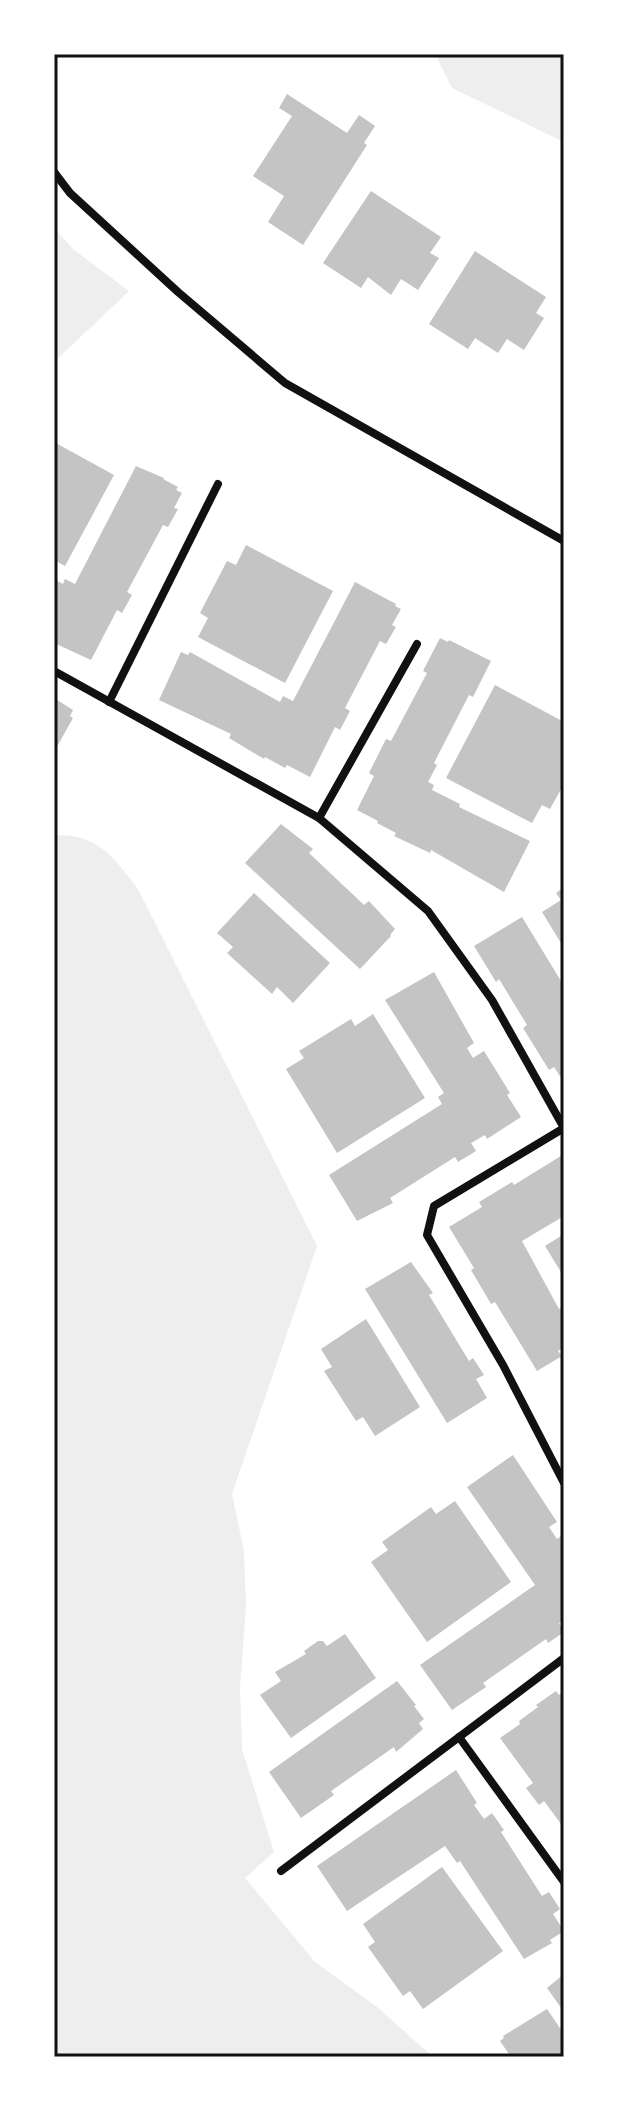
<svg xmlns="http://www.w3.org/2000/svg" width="618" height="2111" font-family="Roboto,sans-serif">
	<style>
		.green { fill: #eee }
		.building { fill: #c4c4c4 }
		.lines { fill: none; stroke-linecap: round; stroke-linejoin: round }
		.minor { stroke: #111; stroke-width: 8 }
		.neatline { fill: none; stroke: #111; stroke-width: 3 }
	</style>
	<rect width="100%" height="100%" fill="#fff"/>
	<g class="green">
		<polygon points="435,54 564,54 564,142 452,88"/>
		<polygon points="54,228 73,249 129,291 54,362"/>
		<path d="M54,835C99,834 113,857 138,889L317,1246L232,1494L244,1551L246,1606L240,1688L242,1749L274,1852L245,1878L315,1962L377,2007L433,2057H54Z"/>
	</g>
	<g class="building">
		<polygon points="287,94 347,133 359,115 375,126 364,143 367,145 303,245 268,222 284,196 253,176 292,116 279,108"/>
		<polygon points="371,191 441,237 430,253 439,258 418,290 401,279 391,295 368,277 361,288 323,263"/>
		<polygon points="475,251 546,297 536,313 544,318 524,350 507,339 498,353 475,338 468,349 429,324"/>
		<polygon points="54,442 114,475 65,566 54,560"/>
		<polygon points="136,466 164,478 163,479 178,487 176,490 182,493 174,508 178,509 168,527 163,525 127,592 132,595 122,613 117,610 91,660 54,643 54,579 63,584 65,579 75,584"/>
		<polygon points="246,545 333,591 285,683 198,637 208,618 200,613 227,561 236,565"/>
		<polygon points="355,582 396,604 395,606 401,609 392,625 396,627 386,644 380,641 345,708 350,711 340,730 335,727 310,777 287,765 285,768 265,757 264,759 229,738 231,734 159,700 181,652 188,655 190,652 280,702 283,696 293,701"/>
		<polygon points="440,638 448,642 449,640 491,661 473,697 469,695 434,763 437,765 428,782 434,785 432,790 460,804 459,807 530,841 504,892 431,850 430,853 394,836 396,833 377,823 378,821 357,810 374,776 369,773 386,739 391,741 427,673 423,671"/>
		<polygon points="495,685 564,722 564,784 550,809 542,805 532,823 446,778"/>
		<polygon points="54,698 73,710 70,716 73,718 54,752"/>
		<polygon points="281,824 313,849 309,853 364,905 369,901 395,929 390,935 391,936 360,969 245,863"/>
		<polygon points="564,887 564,948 542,912 561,900 556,893"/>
		<polygon points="254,893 330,963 293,1003 277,987 272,994 227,953 233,947 217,933"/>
		<polygon points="522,917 564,986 564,1082 554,1067 549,1070 523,1028 527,1025 499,979 496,982 474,946"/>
		<polygon points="434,972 474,1043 467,1048 473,1058 484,1051 510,1093 507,1095 521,1117 487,1139 485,1135 471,1143 476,1151 458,1162 455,1157 390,1198 393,1203 357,1221 329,1175 442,1104 438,1097 444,1093 385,1000"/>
		<polygon points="373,1014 425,1098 337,1153 286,1069 304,1058 299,1051 351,1019 355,1026"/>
		<polygon points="564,1154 564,1216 522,1241 559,1309 562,1307 564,1310 564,1347 558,1351 562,1356 537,1371 495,1302 491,1304 471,1270 474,1268 449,1227 482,1207 479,1202 512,1182 514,1185"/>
		<polygon points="564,1234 564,1277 545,1246"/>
		<polygon points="411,1262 433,1293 429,1295 469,1361 473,1358 484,1375 476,1379 487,1398 447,1423 365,1289"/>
		<polygon points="366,1319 420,1407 375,1436 363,1417 356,1421 324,1371 332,1367 321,1349"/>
		<polygon points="513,1455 557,1522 549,1527 557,1539 564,1534 564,1620 559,1623 564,1632 548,1643 546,1639 483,1683 486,1687 452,1710 420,1665 535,1585 467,1487"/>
		<polygon points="455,1501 511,1582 427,1642 371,1562 388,1550 382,1542 431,1507 436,1514"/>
		<polygon points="345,1634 376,1678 291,1738 260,1695 281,1681 275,1672 306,1654 304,1651 318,1641 323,1641 327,1646"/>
		<polygon points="397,1681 416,1705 414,1706 424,1719 419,1723 423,1729 396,1752 394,1747 331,1791 334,1795 301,1818 269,1772"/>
		<polygon points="556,1691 559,1695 564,1691 564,1828 544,1801 539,1805 526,1788 533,1783 500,1738 520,1724 519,1721 538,1707 536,1705"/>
		<polygon points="456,1770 477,1803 474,1805 484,1819 492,1813 504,1830 501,1832 542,1896 549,1892 560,1909 553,1914 564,1931 550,1940 552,1943 524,1959 460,1861 457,1863 445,1846 347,1911 317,1866"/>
		<polygon points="442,1867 503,1951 423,2009 410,1991 403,1996 368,1947 375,1942 363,1924"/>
		<polygon points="564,1974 564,2012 547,1988"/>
		<polygon points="547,2009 564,2034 564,2057 511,2057 500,2041 504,2038 503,2036"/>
	</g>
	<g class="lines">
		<g class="minor">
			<polyline points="54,172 70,193 178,292 285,383 564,541"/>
			<polyline points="54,671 319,818 428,911 492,1000 564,1128"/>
			<polyline points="109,702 218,484"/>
			<polyline points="319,818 417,644"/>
			<polyline points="564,1128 434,1206 427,1235 503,1365 564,1483"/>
			<polyline points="459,1737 564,1882"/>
			<polyline points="281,1871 564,1658"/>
		</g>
	</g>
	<rect width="618" height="2111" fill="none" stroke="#ffffff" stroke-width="112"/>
	<rect x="56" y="56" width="506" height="1999" class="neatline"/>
</svg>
